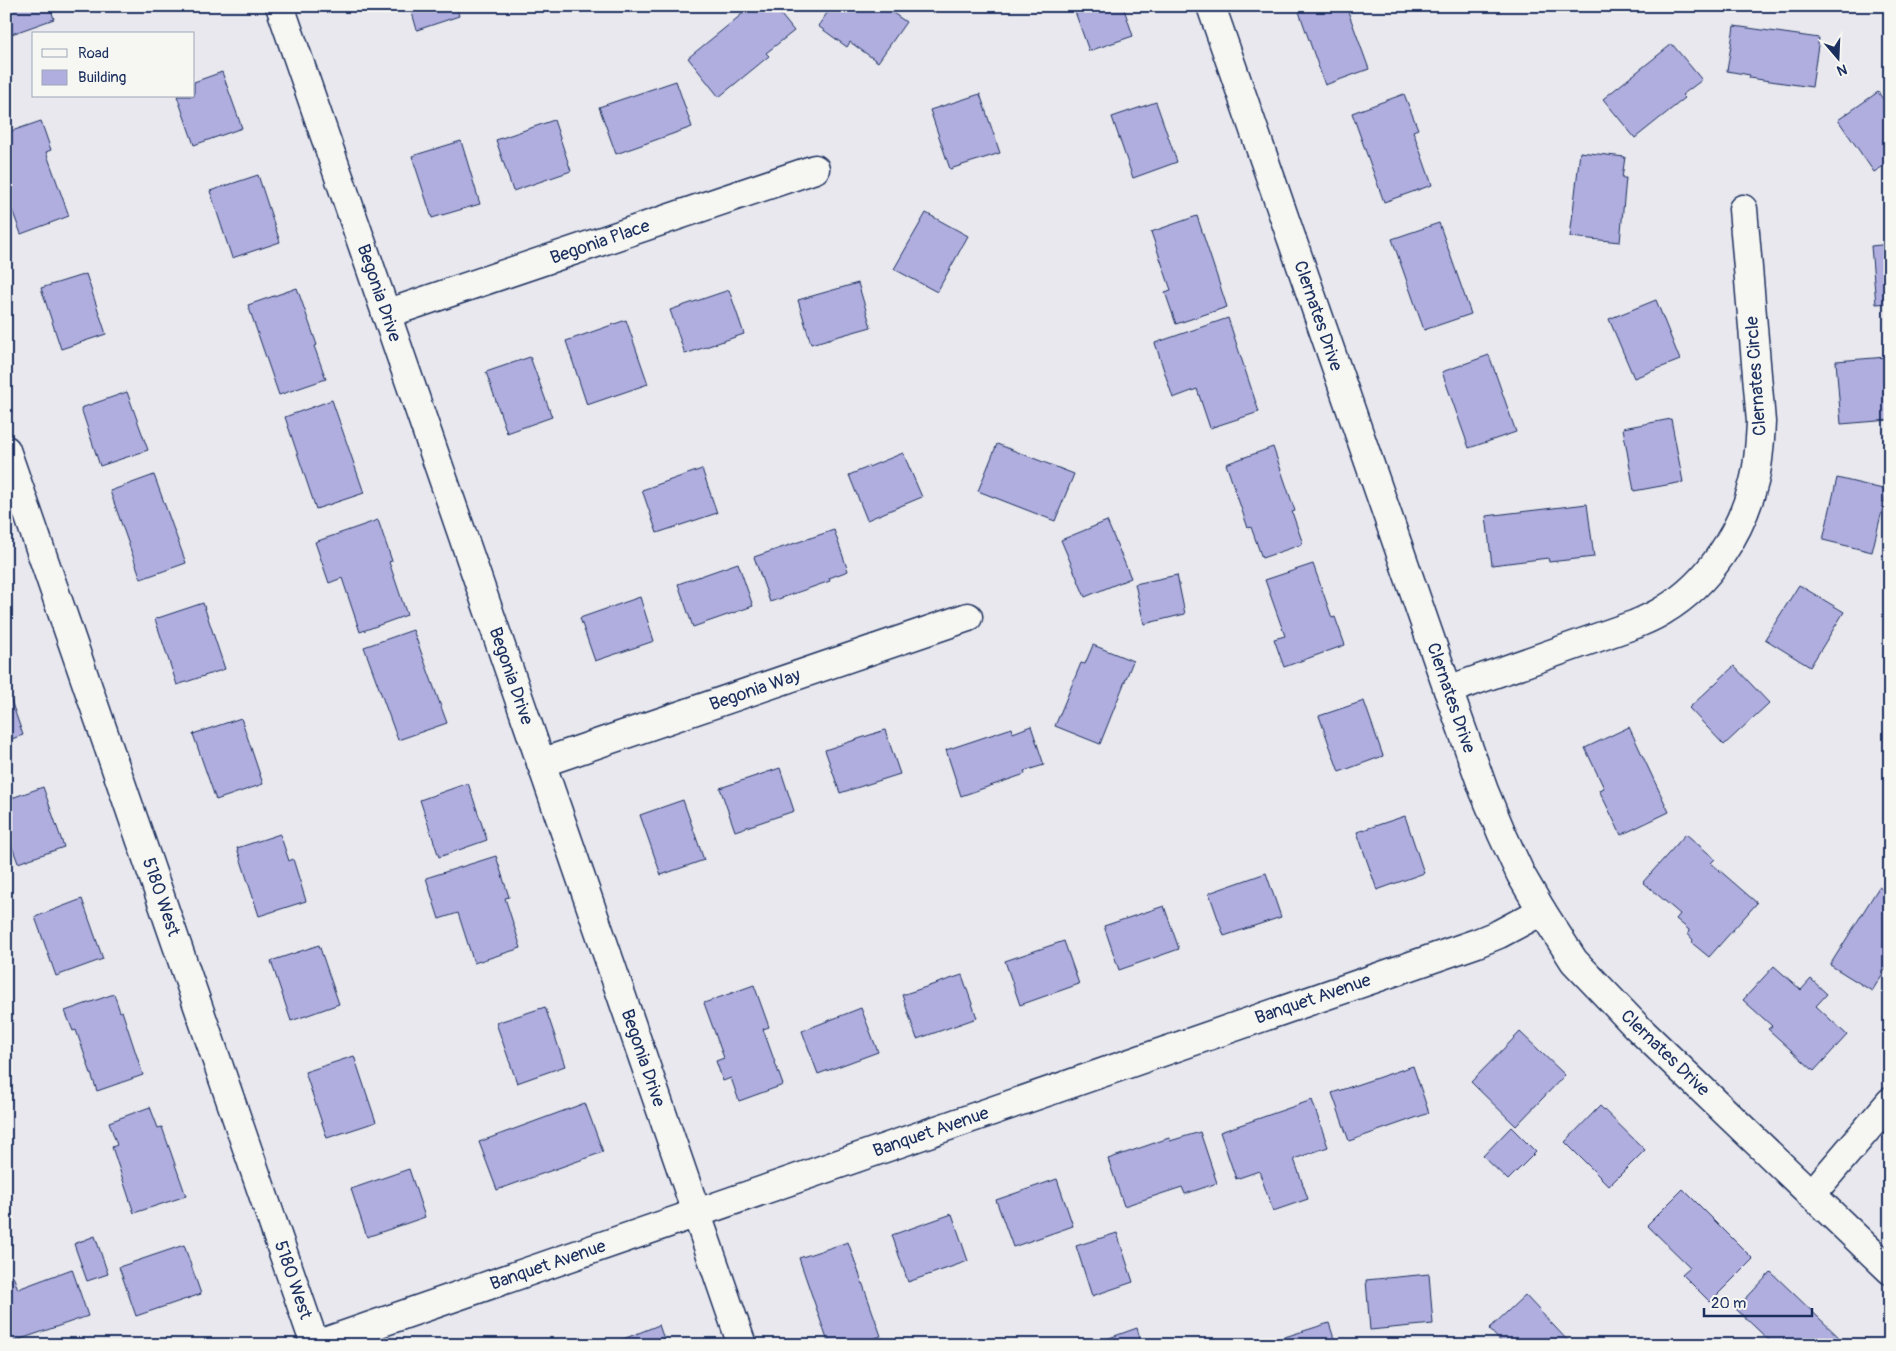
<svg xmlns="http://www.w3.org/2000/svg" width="1896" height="1351" font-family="Pangolin,sans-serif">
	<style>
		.building { fill: #b0aedf; stroke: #1b2f5e }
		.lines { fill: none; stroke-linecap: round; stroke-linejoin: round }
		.minor-casing { stroke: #1b2f5e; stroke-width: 31 }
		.minor { stroke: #f6f6f2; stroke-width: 28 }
		.labels { text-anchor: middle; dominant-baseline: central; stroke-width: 5; stroke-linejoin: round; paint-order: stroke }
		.street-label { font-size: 18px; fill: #1b2f5e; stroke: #f6f6f2 }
	</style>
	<rect width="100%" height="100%" fill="#e8e8ee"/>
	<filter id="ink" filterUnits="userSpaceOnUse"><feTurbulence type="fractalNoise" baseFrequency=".02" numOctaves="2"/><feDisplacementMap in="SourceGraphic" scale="10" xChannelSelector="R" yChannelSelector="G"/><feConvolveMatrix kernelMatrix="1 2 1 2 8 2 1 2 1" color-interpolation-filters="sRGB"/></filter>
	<g filter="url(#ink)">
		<g class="building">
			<polygon points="6,6 50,6 54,19 6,36"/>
			<polygon points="375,6 398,6 377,13"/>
			<polygon points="410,6 456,6 459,16 417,30"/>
			<polygon points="752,6 774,6 794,31 766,53 769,56 719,97 688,58"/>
			<polygon points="832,6 883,6 906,22 878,62 850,42 847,47 818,26"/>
			<polygon points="1073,6 1123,6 1133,36 1089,51"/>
			<polygon points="1297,6 1346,6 1369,69 1325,85"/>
			<polygon points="1734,26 1819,38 1812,87 1749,78 1750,75 1727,71"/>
			<polygon points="1672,44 1702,80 1682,95 1685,98 1635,138 1603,99"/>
			<polygon points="222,72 242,128 194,145 177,96 194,96 194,82"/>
			<polygon points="676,81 692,127 616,154 599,107"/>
			<polygon points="1878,92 1890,109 1890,162 1874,172 1838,120"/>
			<polygon points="980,94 1000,153 950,169 930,110"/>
			<polygon points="1404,94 1418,129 1413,131 1432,185 1384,202 1352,113"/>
			<polygon points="1156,102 1177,162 1133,178 1112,117"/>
			<polygon points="554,120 571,171 513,191 496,140"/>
			<polygon points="41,121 51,150 46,152 69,216 21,234 6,193 6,133"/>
			<polygon points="461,141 480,204 432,218 412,156"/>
			<polygon points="1580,152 1625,157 1622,178 1626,178 1620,242 1570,237"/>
			<polygon points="258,175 280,242 232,258 210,191"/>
			<polygon points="926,213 968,236 937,292 894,269"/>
			<polygon points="1197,216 1227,307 1176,324 1165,292 1171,290 1151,232"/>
			<polygon points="1439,223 1471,314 1424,330 1392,239"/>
			<polygon points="1890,244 1890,303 1876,304 1871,246"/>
			<polygon points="86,274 106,334 61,349 41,288"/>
			<polygon points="858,283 871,327 811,344 798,300"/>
			<polygon points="297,288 317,345 314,346 326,379 279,395 248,305"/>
			<polygon points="729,290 744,334 685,354 670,310"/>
			<polygon points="1656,300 1680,360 1634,378 1609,319"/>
			<polygon points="1228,318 1259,412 1210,428 1197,389 1173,398 1155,343"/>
			<polygon points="626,320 648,384 587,405 566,341"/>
			<polygon points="1489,355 1516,432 1469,448 1442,372"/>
			<polygon points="530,357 552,417 507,433 486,372"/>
			<polygon points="1887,357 1890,420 1841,424 1836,361"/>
			<polygon points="127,392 148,450 100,466 81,408"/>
			<polygon points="332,400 364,493 316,509 285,417"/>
			<polygon points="1671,419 1683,482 1634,491 1623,428"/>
			<polygon points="997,444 1074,474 1055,521 978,491"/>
			<polygon points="1273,447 1295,511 1292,512 1303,544 1262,558 1251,527 1248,528 1226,464"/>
			<polygon points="903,453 922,497 867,520 849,475"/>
			<polygon points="702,469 717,513 657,533 642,490"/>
			<polygon points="154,475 186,563 141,579 110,491"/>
			<polygon points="1837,478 1887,490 1872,552 1823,540"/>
			<polygon points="1587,504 1594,557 1549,562 1548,558 1492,565 1486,516"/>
			<polygon points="378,520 392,561 389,562 407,615 360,632 342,578 329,583 315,542"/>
			<polygon points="1107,521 1131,578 1085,597 1061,540"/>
			<polygon points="834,530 848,571 829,578 830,581 770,602 754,557"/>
			<polygon points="738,563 753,606 693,627 678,584"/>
			<polygon points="1313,564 1332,618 1335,617 1345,645 1284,667 1274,639 1285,636 1265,580"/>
			<polygon points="1177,575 1185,614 1144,624 1135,584"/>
			<polygon points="1799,585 1844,612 1810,667 1765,639"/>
			<polygon points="640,597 654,641 595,661 580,618"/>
			<polygon points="203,603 225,669 177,685 155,619"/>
			<polygon points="413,630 447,723 398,740 364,647"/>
			<polygon points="1093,645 1133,661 1100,744 1055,726 1081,663 1085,664"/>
			<polygon points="1734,666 1769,703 1724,745 1689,708"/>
			<polygon points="6,686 23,735 6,741"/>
			<polygon points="1364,701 1383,756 1339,772 1319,716"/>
			<polygon points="241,718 263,784 216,800 193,734"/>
			<polygon points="1031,726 1044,765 1024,771 1025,774 961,796 946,750 1012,728 1013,733"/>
			<polygon points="1629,727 1669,812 1621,835 1599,790 1604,788 1585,748"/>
			<polygon points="885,730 900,774 840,793 825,750"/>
			<polygon points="780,768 794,811 735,831 720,788"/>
			<polygon points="468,783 487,840 439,857 420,800"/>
			<polygon points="43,787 64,847 18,863 6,830 6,800"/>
			<polygon points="683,800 704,860 661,875 640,815"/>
			<polygon points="1405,816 1424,873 1377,890 1357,832"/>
			<polygon points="280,834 289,861 293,859 306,901 259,916 237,848"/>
			<polygon points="1686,834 1715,859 1711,863 1757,903 1709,957 1692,943 1693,940 1688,934 1689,930 1676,919 1680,914 1643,882"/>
			<polygon points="496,856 509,897 505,898 521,948 474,963 458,913 439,919 426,878"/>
			<polygon points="1266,873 1281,917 1224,936 1209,893"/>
			<polygon points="1879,887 1890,894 1890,962 1872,991 1830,965"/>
			<polygon points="82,899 103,959 56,976 35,917"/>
			<polygon points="1164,906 1179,949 1119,970 1104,926"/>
			<polygon points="1064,941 1079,984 1020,1005 1005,961"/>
			<polygon points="319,945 339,1004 291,1021 271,961"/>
			<polygon points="1774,966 1801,990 1811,979 1827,994 1816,1006 1847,1035 1814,1071 1768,1029 1772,1026 1743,1000"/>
			<polygon points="962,975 977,1018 917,1039 902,995"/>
			<polygon points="754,985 769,1027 763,1029 783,1085 739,1101 731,1078 723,1081 716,1061 724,1058 704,1003"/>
			<polygon points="114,994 120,1012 122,1011 143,1075 97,1091 76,1030 73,1031 65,1011"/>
			<polygon points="545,1007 565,1066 517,1083 496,1023"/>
			<polygon points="861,1008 878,1052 818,1074 802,1031"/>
			<polygon points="1520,1032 1565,1075 1516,1126 1471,1082"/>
			<polygon points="354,1056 376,1122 327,1138 305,1072"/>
			<polygon points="1413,1066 1429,1113 1349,1141 1332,1093"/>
			<polygon points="1312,1100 1328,1147 1294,1159 1308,1199 1273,1211 1259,1171 1236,1179 1220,1132"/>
			<polygon points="585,1103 603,1152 497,1190 479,1142"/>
			<polygon points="1600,1106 1645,1150 1609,1186 1565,1142"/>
			<polygon points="150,1107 158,1128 162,1127 186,1196 134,1213 112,1147 117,1145 109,1122"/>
			<polygon points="1511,1127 1536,1152 1508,1180 1483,1156"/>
			<polygon points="1200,1132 1217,1183 1185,1194 1182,1187 1124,1206 1108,1159 1169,1138 1170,1141"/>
			<polygon points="409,1169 425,1217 367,1237 351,1189"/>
			<polygon points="1057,1179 1073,1226 1013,1247 996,1200"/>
			<polygon points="1683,1189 1753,1259 1710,1302 1682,1274 1690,1267 1647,1225"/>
			<polygon points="952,1214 968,1261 908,1282 892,1235"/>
			<polygon points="1117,1233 1133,1282 1092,1296 1076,1246"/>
			<polygon points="95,1236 108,1274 87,1281 74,1244"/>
			<polygon points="848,1242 881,1336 856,1345 829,1345 799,1258"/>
			<polygon points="184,1245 201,1294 136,1316 119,1267"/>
			<polygon points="72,1269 88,1316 6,1344 6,1278 13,1276 18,1289"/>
			<polygon points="1771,1272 1843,1341 1839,1345 1774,1345 1736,1309"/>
			<polygon points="1429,1274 1433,1324 1370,1330 1366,1280"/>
			<polygon points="1525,1295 1569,1342 1565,1345 1504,1345 1489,1329"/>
			<polygon points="1329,1323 1336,1345 1270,1345 1269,1342"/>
			<polygon points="659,1325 666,1345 613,1345 613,1343"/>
			<polygon points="1137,1328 1142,1345 1099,1345 1098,1342"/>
		</g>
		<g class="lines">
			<defs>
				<g id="minor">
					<polyline points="280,6 742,1345"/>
					<polyline points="1211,6 1448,690 1484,791 1502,834 1521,875 1542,911 1574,961 1636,1026 1890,1270"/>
					<polyline points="386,314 815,169"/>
					<polyline points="6,450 315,1345"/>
					<path d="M1448,690L1636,624C1645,620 1655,616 1664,610C1709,583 1741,533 1754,482C1759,463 1760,442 1761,422L1743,209"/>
					<polyline points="541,763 968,617"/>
					<polyline points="1811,1195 1890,1102"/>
					<polyline points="316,1345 1477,943 1499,934 1542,911"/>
				</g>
			</defs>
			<use href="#minor" class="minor-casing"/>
			<use href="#minor" class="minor"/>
		</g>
	</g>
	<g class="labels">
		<g class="street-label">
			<text transform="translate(600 242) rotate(-19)">Begonia Place</text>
			<text transform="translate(379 293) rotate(71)">Begonia Drive</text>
			<text transform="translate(1318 316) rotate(71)">Clernates Drive</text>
			<text transform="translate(1756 376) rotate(-94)">Clernates Circle</text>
			<text transform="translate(511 676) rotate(71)">Begonia Drive</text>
			<text transform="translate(755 690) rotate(-19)">Begonia Way</text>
			<text transform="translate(1451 698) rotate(71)">Clernates Drive</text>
			<text transform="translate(161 897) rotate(71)">5180 West</text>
			<text transform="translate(1313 999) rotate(-19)">Banquet Avenue</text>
			<text transform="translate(1665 1053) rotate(44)">Clernates Drive</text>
			<text transform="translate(643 1058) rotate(71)">Begonia Drive</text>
			<text transform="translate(931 1132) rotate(-19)">Banquet Avenue</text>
			<text transform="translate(548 1265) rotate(-19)">Banquet Avenue</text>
			<text transform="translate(293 1280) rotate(71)">5180 West</text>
		</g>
	</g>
	<rect width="1896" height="1351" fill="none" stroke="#f6f6f2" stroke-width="25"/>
	<rect x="12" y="12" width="1871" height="1326" fill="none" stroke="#1b2f5e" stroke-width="2" filter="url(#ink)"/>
	<rect x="32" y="32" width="162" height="65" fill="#f6f6f2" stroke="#9ea6b7"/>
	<rect x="42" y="49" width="25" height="8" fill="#f6f6f2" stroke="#9ea6b7"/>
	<text x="78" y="58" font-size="15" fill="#1b2f5e">Road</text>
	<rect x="42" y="70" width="25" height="15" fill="#b0aedf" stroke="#9ea6b7"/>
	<text x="78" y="82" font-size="15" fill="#1b2f5e">Building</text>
	<g transform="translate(1838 58) rotate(161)" stroke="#f6f6f2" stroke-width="4" paint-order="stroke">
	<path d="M0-4L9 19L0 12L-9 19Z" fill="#1b2f5e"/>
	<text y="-8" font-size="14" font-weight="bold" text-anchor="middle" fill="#1b2f5e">N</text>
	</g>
	<path d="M1704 1308v8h108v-8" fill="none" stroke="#1b2f5e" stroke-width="2.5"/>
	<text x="1711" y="1308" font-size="15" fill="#1b2f5e" stroke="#f6f6f2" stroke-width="4" paint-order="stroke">20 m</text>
</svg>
